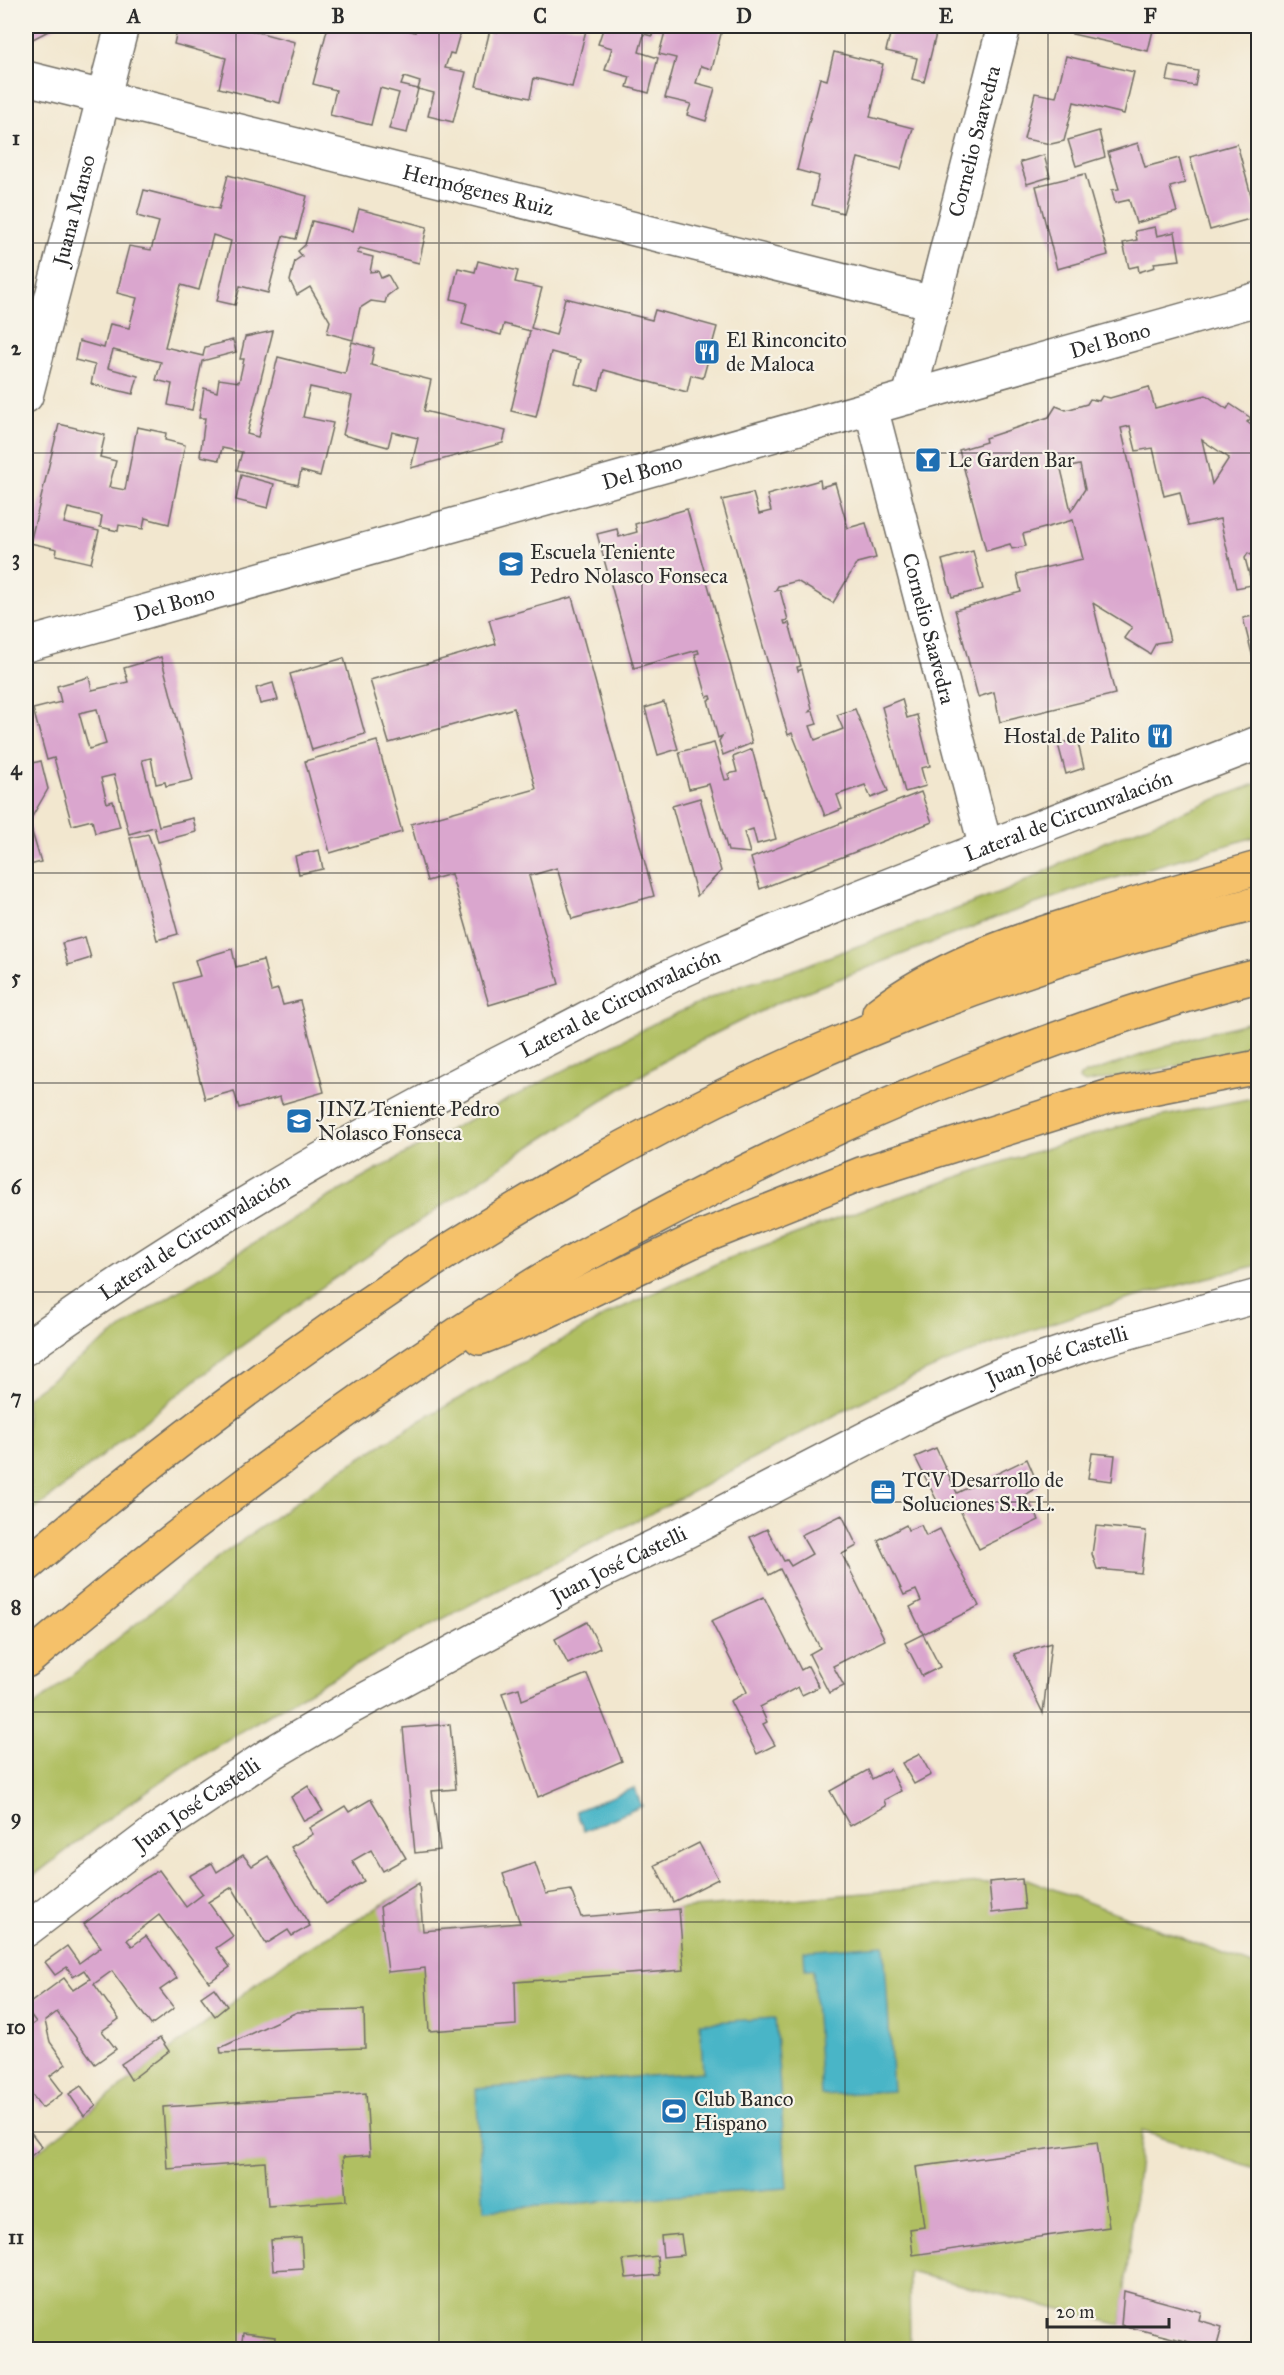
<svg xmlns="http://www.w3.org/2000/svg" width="1284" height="2375" font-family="'IM FELL Great Primer',serif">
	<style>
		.green { fill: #b0bf62; stroke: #6e7546; stroke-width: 1.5 }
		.water { fill: #4ab5c7; stroke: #3a7079; stroke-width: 1.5 }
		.building { fill: #daa6ce; fill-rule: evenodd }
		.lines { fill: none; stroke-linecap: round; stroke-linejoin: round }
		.minor-casing { stroke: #716d64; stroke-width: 36 }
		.highway-casing { stroke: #716d64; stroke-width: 36 }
		.minor { stroke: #fff; stroke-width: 33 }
		.highway { stroke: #f5c16b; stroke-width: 33 }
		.grid { fill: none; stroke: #2b2b2b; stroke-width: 1.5; stroke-opacity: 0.55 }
		.labels { text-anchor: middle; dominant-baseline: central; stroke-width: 4.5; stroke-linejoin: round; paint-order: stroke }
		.street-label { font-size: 21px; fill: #2b2b2b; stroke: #f7f3e8 }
		.poi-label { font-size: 21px; fill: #2b2b2b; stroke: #f7f3e8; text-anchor: start }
		.neatline { fill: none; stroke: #2b2b2b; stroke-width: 2 }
		.grid-label { font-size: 20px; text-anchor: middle; font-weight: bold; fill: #2b2b2b }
	</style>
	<rect width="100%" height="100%" fill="#f7f3e8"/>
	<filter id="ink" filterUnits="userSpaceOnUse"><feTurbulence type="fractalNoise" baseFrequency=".0167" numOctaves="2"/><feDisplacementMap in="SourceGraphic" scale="12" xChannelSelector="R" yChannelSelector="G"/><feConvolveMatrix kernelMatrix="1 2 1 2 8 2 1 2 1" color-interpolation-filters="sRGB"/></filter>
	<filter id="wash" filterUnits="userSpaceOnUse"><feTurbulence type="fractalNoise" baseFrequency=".008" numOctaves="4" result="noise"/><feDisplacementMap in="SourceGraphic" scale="24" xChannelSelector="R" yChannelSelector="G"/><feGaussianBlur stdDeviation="1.35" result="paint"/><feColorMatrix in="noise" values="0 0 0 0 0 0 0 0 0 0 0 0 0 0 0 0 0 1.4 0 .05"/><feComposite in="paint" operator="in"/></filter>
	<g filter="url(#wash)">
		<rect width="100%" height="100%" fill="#f2e7cf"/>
		<g class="green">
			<polygon points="1258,783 1258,836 1078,889 998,917 777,1003 678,1052 528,1148 325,1285 202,1375 26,1517 26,1398 143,1313 315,1205 421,1145 653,1024 733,988 788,972 1008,890 1104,842"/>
			<polygon points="1258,1020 1258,1051 1085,1083 1079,1079 1080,1076 1197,1036"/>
			<path d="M1258,1097V1265C1136,1295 1016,1329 902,1382C813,1423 730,1474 642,1518C495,1591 347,1665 207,1752C143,1791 84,1836 26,1882V1712L223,1554L341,1470L418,1422L608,1314L722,1261L875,1205L1011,1159L1139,1121Z"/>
			<polygon points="1027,1879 1258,1967 1258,2170 1142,2131 1121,2325 909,2272 910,2349 26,2350 26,2160 289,1959 419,1883 424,1931"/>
		</g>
		<g class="water">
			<polygon points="634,1788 642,1806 584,1831 576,1811"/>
			<polygon points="884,1945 893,2091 821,2095 813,1969 805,1969 804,1951"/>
			<polygon points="775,2018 787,2188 484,2210 476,2089 703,2072 700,2023"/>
		</g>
		<g id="blocks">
			<g class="building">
				<polygon points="26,26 58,26 33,39 26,37"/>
				<polygon points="178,26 242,26 242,28 295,42 280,103 219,88 226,58 174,44"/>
				<path d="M328,26H401V28L415,32L417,26H462L454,54L450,53L445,68L466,72L453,122L428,116L434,93L418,89L407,133L389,129L399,93L380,88L371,125L330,115L336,90L313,84ZM404,77L420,82L418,89L401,85Z"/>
				<polygon points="499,26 523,28 523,26 587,26 572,87 534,78 530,98 476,86 490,30 497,32"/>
				<polygon points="604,26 723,26 712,69 701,66 696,83 715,88 706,121 687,115 691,104 665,98 676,58 659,54 665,32 654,29 652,36 644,34 639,52 658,58 649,93 627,87 630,77 605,70 612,48 598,44"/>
				<polygon points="892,26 938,26 924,82 912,79 917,58 886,51"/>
				<polygon points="1074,26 1154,26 1148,51 1072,34"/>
				<polygon points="834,52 883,64 870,117 913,128 901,169 858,158 843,213 812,205 819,176 797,170 820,78 827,80"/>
				<polygon points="1066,56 1134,72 1124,114 1074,102 1064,141 1051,144 1024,139 1035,93 1056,97"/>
				<polygon points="1170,66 1198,71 1195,86 1167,81"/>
				<polygon points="1099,131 1105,157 1076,166 1068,140"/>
				<polygon points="1138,143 1145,167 1179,158 1185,183 1170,187 1177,212 1136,223 1129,200 1115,203 1112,190 1119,189 1108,152"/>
				<polygon points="1237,144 1257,217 1210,230 1190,157"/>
				<polygon points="1044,155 1050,177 1027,184 1020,162"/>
				<polygon points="1085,174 1108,255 1057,269 1036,186"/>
				<polygon points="228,175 307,196 296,239 283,236 268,293 240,286 235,305 217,301 231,241 213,235 199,290 181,285 165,347 203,356 205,347 233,340 236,352 202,361 192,410 168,405 172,384 156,380 161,362 113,350 108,368 138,376 133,394 91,384 95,365 75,360 79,341 104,348 110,324 129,328 137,298 117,293 122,273 129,246 151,250 159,222 137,216 144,190 219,209"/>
				<polygon points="359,209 427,227 419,263 360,248 357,253 373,257 370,272 378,271 381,278 388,275 396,289 387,296 385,303 371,301 360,308 353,340 327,333 330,321 310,287 297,295 290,281 295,261 302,256 298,251 305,245 312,221 353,231"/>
				<polygon points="1155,227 1157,236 1175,232 1180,260 1154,263 1155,267 1139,272 1138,266 1129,268 1123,243 1137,240 1135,231"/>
				<polygon points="478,261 518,271 515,282 542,288 531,328 556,335 565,298 652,320 655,310 717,327 703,378 691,375 687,392 604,370 599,390 575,384 581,360 551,352 536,417 511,411 530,331 504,324 501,335 462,324 467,303 451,299 458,268 475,272"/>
				<polygon points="273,331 247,434 258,437 278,357 345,374 352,342 374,348 371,365 431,380 424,411 506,431 503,443 411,468 418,438 392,432 388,447 343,435 352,396 310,387 303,417 333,423 320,476 301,471 298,485 237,470 242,452 222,448 219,460 200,456 205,418 199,418 204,388 217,392 219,379 239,382 244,359 240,359 245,337"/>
				<path d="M1149,387L1155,408L1206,395L1227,409L1230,404L1251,418L1247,422L1258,430V548L1253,556L1248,553L1245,558L1252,585L1236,588L1220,519L1188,526L1180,492L1164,496L1153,448L1136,451L1130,426L1121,428L1170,641L1156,643L1150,654L1124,638L1132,627L1093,603L1115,694L1000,722L994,692L978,697L955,610L1021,592L1017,574L1083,559L1073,520L1023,534L1026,546L1012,549L1010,544L986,551L959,450L986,442L985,438L1049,417L1056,406L1066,410L1087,404L1090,399L1099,401L1102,396L1110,398ZM1202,440L1229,458L1212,484ZM1080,465L1085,489L1071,511L1061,469Z"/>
				<polygon points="59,424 105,435 100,457 116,461 109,487 125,490 137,427 166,433 165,440 185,445 169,524 145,518 143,529 119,525 118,531 100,527 102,516 68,508 64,523 99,531 91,563 56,555 57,549 30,543"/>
				<polygon points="241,475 274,484 268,508 236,500"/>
				<polygon points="820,480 821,487 835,483 848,528 866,523 876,558 857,563 833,603 797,581 778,586 775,591 780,590 788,620 784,621 785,624 789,623 801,666 797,667 798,671 802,669 812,708 809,712 813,711 817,724 810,726 815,740 843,729 837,715 855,709 888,791 871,798 865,785 837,795 842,809 825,816 792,733 788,735 722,500 753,493 759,514 771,511 767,495"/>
				<polygon points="687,509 752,743 723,755 719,741 722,736 718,738 708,700 712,699 711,696 707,697 695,654 699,653 698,650 634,668 597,534 617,529 619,537 637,532 635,524"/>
				<polygon points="973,551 983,589 952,597 942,560"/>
				<polygon points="572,597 654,896 572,919 557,868 529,876 559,984 489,1005 451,874 427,881 411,824 536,789 514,708 389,743 370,680 496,644 489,620"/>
				<polygon points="1258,615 1258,678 1243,618"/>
				<path d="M161,657L193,780L166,786L165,782L156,784L151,758L142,760L159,826L193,818L196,832L158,842L154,827L129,834L114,775L101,778L107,803L113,801L120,827L95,833L92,820L72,825L54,758L47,760L33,709L61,702L57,686L89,677L92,690L128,682L124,668ZM97,709L106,744L89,749L79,713Z"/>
				<polygon points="344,658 365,734 312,750 290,674"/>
				<polygon points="273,683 278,700 260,704 256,688"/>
				<polygon points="902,699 907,718 917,715 930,766 921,768 926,786 905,792 882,707"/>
				<polygon points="664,702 678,749 658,755 645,708"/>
				<polygon points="1077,739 1084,768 1066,774 1058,744"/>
				<polygon points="377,741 402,832 330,853 305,761"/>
				<polygon points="714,743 725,780 730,779 728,774 737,772 733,757 752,749 776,839 757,844 753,829 744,832 750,853 728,851 709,784 689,789 679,752"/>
				<polygon points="26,761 29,764 41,761 48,789 29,822 41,862 26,866"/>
				<polygon points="921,792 932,822 760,889 751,858"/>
				<polygon points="700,798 721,871 697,896 672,806"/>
				<polygon points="148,834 158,860 178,934 157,940 130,838"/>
				<polygon points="319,850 323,869 299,874 295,856"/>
				<polygon points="85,937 91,958 68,965 62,943"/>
				<polygon points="232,949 236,967 263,960 271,991 278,989 283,1005 300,1001 324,1092 282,1104 280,1097 239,1108 234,1091 205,1099 174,983 200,976 195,960"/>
				<polygon points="936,1448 957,1493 1027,1459 1039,1487 1025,1495 1039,1520 979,1549 956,1502 941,1509 915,1457"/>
				<polygon points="1092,1453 1115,1455 1112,1481 1088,1478"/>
				<polygon points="842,1515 857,1546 842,1554 885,1640 833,1666 844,1686 829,1693 809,1654 820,1648 780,1569 769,1575 750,1537 767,1529 784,1561 787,1560 791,1566 812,1554 801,1535"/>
				<polygon points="906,1525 908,1530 921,1525 926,1536 940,1529 979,1606 923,1634 910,1607 921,1601 916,1590 904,1595 878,1540"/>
				<polygon points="1096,1526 1146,1531 1141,1573 1097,1569 1092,1554"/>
				<polygon points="764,1597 801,1670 808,1666 819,1687 802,1695 798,1687 760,1707 767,1722 763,1724 775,1745 757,1754 730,1701 747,1692 711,1621"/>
				<polygon points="587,1622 600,1648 568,1664 555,1639"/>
				<polygon points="923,1634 940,1667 922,1676 905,1643"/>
				<polygon points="1051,1643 1043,1713 1014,1654"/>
				<polygon points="587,1674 622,1761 538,1797 502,1693 519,1688 522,1700"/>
				<polygon points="450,1724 456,1789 432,1791 440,1850 415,1853 403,1728"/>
				<polygon points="920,1754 931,1775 914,1784 902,1763"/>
				<polygon points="890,1769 901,1791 884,1800 886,1806 850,1826 830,1791 868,1770 872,1779"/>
				<polygon points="308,1786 323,1811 304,1821 291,1797"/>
				<polygon points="371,1799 406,1858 383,1871 371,1850 352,1861 364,1881 326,1904 291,1847 313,1834 309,1828 345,1806 349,1812"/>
				<polygon points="699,1843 718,1879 673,1902 655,1865"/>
				<polygon points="243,1855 252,1866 268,1856 310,1926 292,1936 288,1930 266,1944 232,1887 208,1902 233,1936 216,1948 230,1967 209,1982 159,1915 127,1940 132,1946 146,1936 177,1978 160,1990 174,2008 151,2025 112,1971 94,1984 119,2019 102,2031 116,2049 95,2064 57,2012 45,2021 50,2042 66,2064 50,2076 63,2093 42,2108 26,2087 26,2029 36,2022 30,2014 26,2018 26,2006 64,1978 73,1990 90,1979 84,1970 73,1977 67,1967 55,1975 45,1962 67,1946 79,1963 101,1947 84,1924 136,1884 159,1870 186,1907 203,1894 189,1876 212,1863 217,1872"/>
				<polygon points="535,1863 546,1894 571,1890 581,1917 679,1909 684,1970 515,1982 516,2025 429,2031 425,1968 388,1972 380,1907 419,1883 423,1931 520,1923 503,1874"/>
				<polygon points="1022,1879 1025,1909 992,1913 989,1882"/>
				<polygon points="214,1988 227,2006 215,2016 201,1997"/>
				<polygon points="364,2010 365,2048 221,2053 220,2048 297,2012"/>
				<polygon points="160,2038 169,2051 131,2080 121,2064"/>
				<polygon points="81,2086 96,2106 84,2116 69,2094"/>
				<polygon points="366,2093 370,2155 343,2157 346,2201 268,2206 265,2162 167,2169 163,2107"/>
				<polygon points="26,2126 42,2147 26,2160"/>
				<polygon points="1097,2142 1109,2227 913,2255 910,2229 924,2227 916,2167"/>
				<polygon points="681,2234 684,2255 663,2257 661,2236"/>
				<polygon points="301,2238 303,2268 273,2270 271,2240"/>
				<polygon points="657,2256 659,2275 626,2278 623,2260"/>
				<polygon points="1124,2291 1201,2312 1199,2320 1222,2327 1216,2349 1121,2325"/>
				<polygon points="243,2333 275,2337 274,2349 241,2349"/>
			</g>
		</g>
	</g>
	<g filter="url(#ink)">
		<use href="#blocks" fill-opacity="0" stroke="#716d64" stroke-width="1.5"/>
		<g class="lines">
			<defs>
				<g id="minor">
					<path id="s1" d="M26,78L933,303"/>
					<path id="s2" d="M26,396L122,26"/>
					<path id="s3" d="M909,397L1004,26"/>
					<path id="s4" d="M871,408L986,848"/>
					<path id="s5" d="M26,645L1258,299"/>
					<path id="s6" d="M26,1348C187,1232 359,1133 537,1044C594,1015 651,983 711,958C891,881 1076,814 1258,743"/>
					<path id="s7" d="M26,1930L163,1826L269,1755L344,1711L601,1572L687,1531L923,1409L1009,1371L1093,1342L1258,1296"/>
				</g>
				<g id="highway">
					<path d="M879,1013C938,968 1007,944 1078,922C1137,902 1198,885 1258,868"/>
					<polyline points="480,1338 541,1314 695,1240 861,1174 1110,1096 1258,1067"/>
					<path d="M26,1566C196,1421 379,1286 574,1175C787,1053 1020,961 1258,903"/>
					<path d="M26,1661C187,1523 357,1396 537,1283C573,1261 612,1241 650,1221C764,1160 879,1105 1000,1060C1084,1028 1171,997 1258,976"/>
				</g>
			</defs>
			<use href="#minor" class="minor-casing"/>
			<use href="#highway" class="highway-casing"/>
			<use href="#minor" class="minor"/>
			<use href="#highway" class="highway"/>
		</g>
	</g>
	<path class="grid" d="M236,26V2350M439,26V2350M642,26V2350M845,26V2350M1048,26V2350M26,243H1258M26,453H1258M26,663H1258M26,873H1258M26,1083H1258M26,1292H1258M26,1502H1258M26,1712H1258M26,1922H1258M26,2132H1258"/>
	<defs>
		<symbol id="restaurant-square" viewBox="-11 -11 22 22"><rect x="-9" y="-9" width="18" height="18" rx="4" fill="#1f6fb2" stroke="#f7f3e8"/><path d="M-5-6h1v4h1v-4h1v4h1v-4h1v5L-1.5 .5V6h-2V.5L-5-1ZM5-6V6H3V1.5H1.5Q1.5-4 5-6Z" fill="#fff"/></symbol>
		<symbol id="bar-square" viewBox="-11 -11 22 22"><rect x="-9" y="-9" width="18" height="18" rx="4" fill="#1f6fb2" stroke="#f7f3e8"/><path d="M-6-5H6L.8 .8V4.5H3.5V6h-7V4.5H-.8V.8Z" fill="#fff"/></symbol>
		<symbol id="school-square" viewBox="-11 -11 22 22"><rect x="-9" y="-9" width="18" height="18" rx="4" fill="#1f6fb2" stroke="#f7f3e8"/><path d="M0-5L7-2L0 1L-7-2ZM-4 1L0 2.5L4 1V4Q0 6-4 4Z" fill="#fff"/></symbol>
		<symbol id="office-square" viewBox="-11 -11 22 22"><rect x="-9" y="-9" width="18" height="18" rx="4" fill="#1f6fb2" stroke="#f7f3e8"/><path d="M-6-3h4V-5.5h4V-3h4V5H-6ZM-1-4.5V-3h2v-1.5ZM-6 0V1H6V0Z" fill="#fff"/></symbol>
		<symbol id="stadium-square" viewBox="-11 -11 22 22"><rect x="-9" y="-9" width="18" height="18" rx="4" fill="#1f6fb2" stroke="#f7f3e8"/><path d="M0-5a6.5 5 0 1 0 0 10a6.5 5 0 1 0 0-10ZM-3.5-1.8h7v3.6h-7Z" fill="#fff"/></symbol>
	</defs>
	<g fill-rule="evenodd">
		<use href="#restaurant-square" x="692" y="337" width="30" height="30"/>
		<use href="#bar-square" x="913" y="445" width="30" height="30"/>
		<use href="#school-square" x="496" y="549" width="30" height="30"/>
		<use href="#restaurant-square" x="1145" y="721" width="30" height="30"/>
		<use href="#school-square" x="284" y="1106" width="30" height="30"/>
		<use href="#office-square" x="868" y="1477" width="30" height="30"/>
		<use href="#stadium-square" x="659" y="2096" width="30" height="30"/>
	</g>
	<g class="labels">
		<g class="street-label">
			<text stroke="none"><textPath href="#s3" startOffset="264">Cornelio Saavedra</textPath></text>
			<text stroke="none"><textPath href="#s1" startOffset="466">Hermógenes Ruiz</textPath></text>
			<text stroke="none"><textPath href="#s2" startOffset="192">Juana Manso</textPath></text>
			<text stroke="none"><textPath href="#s5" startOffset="1126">Del Bono</textPath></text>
			<text stroke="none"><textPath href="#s5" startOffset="640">Del Bono</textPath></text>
			<text stroke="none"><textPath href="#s5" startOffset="154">Del Bono</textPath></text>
			<text stroke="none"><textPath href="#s4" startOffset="228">Cornelio Saavedra</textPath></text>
			<text stroke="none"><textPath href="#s6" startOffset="1174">Lateral de Circunvalación</textPath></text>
			<text stroke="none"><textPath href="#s6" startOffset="688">Lateral de Circunvalación</textPath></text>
			<text stroke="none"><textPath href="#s6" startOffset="202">Lateral de Circunvalación</textPath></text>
			<text stroke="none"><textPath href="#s7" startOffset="1184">Juan José Castelli</textPath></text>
			<text stroke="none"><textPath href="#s7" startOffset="698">Juan José Castelli</textPath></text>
			<text stroke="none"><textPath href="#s7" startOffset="212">Juan José Castelli</textPath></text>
		</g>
		<g class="poi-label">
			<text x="726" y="340">El Rinconcito<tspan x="726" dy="24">de Maloca</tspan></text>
			<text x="948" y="460">Le Garden Bar</text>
			<text x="530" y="552">Escuela Teniente<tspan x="530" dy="24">Pedro Nolasco Fonseca</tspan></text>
			<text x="1140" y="736" text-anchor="end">Hostal de Palito</text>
			<text x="318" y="1109">JINZ Teniente Pedro<tspan x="318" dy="24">Nolasco Fonseca</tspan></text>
			<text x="902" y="1480">TCV Desarrollo de<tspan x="902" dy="24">Soluciones S.R.L.</tspan></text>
			<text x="694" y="2099">Club Banco<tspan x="694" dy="24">Hispano</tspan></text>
		</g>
	</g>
	<rect width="1284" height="2375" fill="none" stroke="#f7f3e8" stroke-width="66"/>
	<path d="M1047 2318v9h122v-9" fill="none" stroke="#2b2b2b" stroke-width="3"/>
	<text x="1056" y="2318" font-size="18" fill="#2b2b2b" stroke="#f7f3e8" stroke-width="4.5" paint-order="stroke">20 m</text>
	<rect x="33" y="33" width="1218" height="2309" class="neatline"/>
	<g class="grid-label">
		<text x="134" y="23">A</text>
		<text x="338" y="23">B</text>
		<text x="540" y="23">C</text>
		<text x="744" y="23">D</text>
		<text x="946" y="23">E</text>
		<text x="1150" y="23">F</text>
		<text x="16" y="145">1</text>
		<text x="16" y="355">2</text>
		<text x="16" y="565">3</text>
		<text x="16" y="775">4</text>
		<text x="16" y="984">5</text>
		<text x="16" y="1194">6</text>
		<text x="16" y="1404">7</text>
		<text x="16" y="1614">8</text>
		<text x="16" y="1824">9</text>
		<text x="16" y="2034">10</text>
		<text x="16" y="2244">11</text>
	</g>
</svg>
